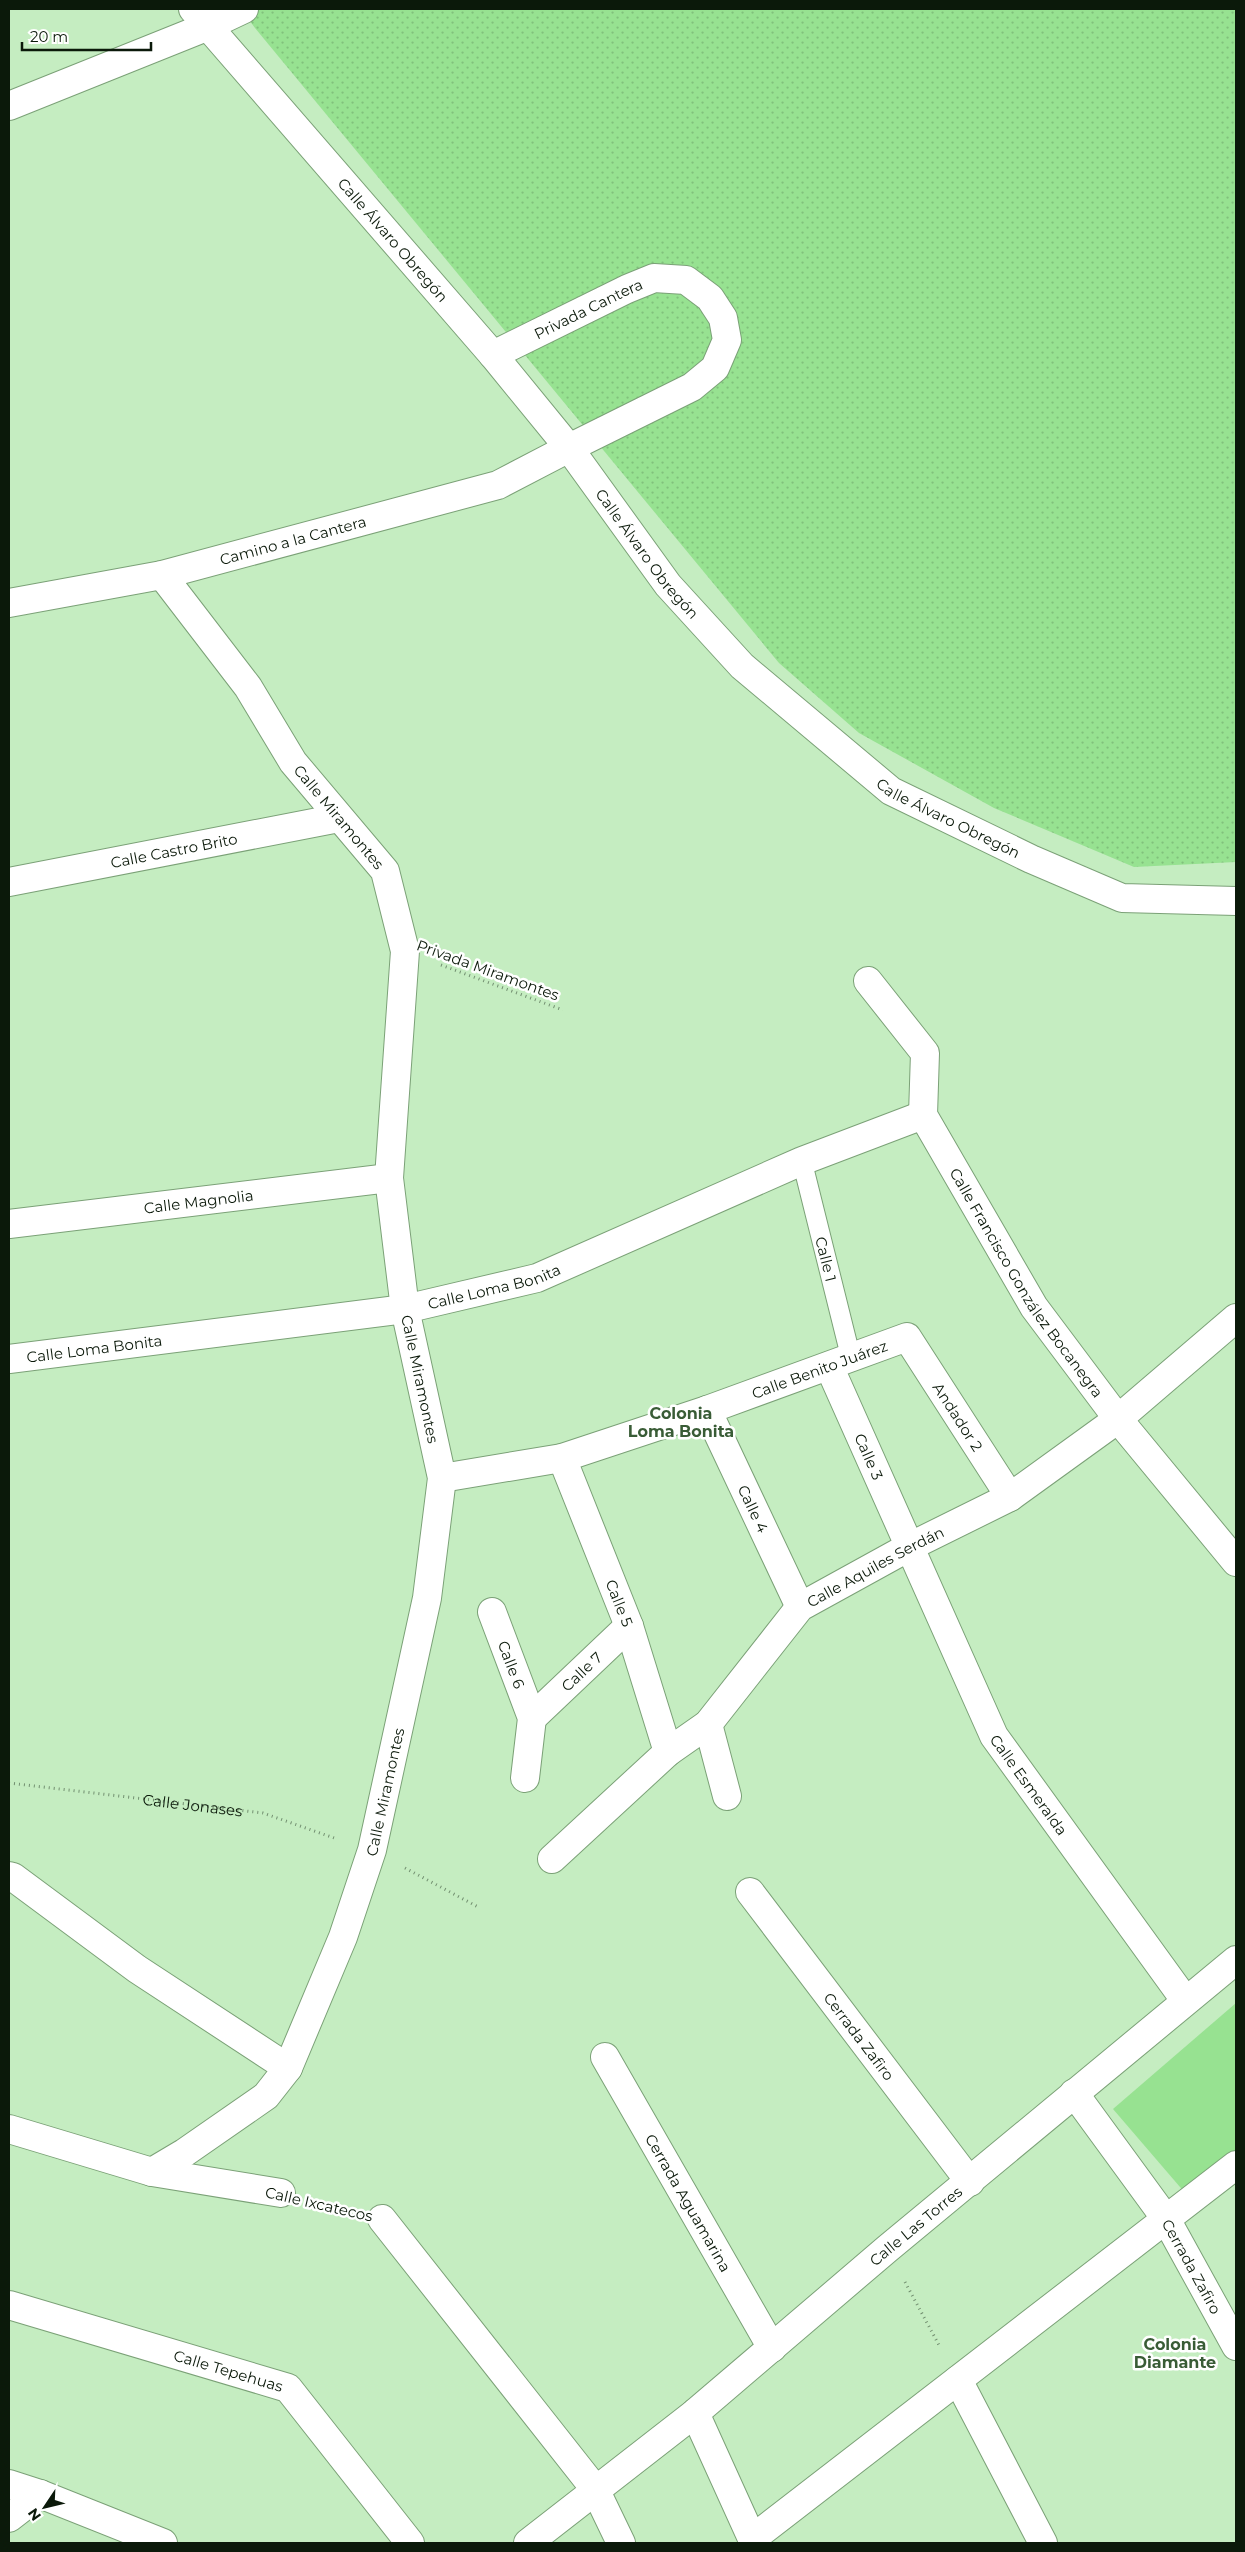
<svg xmlns="http://www.w3.org/2000/svg" width="1245" height="2552" font-family="Montserrat,sans-serif">
	<style>
		.grass { fill: url(#grass-dots) }
		.pitch { fill: #97e291 }
		.lines { fill: none; stroke-linecap: round; stroke-linejoin: round }
		.service-casing { stroke: #7ba177; stroke-width: 21 }
		.minor-casing { stroke: #7ba177; stroke-width: 30 }
		.tertiary-casing { stroke: #7ba177; stroke-width: 30 }
		.path { stroke: #728f70; stroke-width: 3; stroke-dasharray: 1 4; stroke-linecap: butt }
		.service { stroke: #fff; stroke-width: 19 }
		.minor { stroke: #fff; stroke-width: 28 }
		.tertiary { stroke: #fff; stroke-width: 28 }
		.labels { text-anchor: middle; dominant-baseline: central; stroke-width: 5; stroke-linejoin: round; paint-order: stroke }
		.street-label { font-size: 15px; fill: #0b190a; stroke: #fff }
		.neighbourhood-label { font-size: 16px; font-weight: bold; fill: #395c36; stroke: #fff }
	</style>
	<defs>
		<pattern id="grass-dots" width="8" height="8" patternUnits="userSpaceOnUse" patternTransform="scale(1.25)"><rect width="8" height="8" fill="#97e291"/><path d="M2 2h.1M6 6h.1" fill="none" stroke="#81c17c" stroke-width="1.8" stroke-linecap="round"/></pattern>
	</defs>
	<rect width="100%" height="100%" fill="#c5edc1"/>
	<polygon class="grass" points="241,9 1236,9 1236,862 1134,867 994,808 859,733 779,663 255,28"/>
	<polygon class="pitch" points="1236,2003 1236,2151 1186,2194 1113,2109"/>
	<g class="lines">
		<defs>
			<g id="service">
				<path id="s2" d="M802,1161L851,1358"/>
			</g>
			<g id="minor">
				<polyline points="9,106 206,27 244,9"/>
				<path id="s3" d="M493,355L627,289L654,278L686,280L710,298L723,318L727,340L715,368L692,387L569,448L668,585L742,666L891,791L1031,859L1122,898L1236,901"/>
				<path id="s4" d="M9,882L339,818"/>
				<path id="s5" d="M868,981L925,1053L923,1115L1034,1307L1118,1419L1236,1562"/>
				<path id="s6" d="M9,1224L389,1178"/>
				<path id="s7" d="M9,1359L405,1309L537,1278L802,1161L923,1115"/>
				<path id="s8" d="M829,1366L994,1736L1185,2000"/>
				<path id="s9" d="M707,1410L800,1607"/>
				<path id="s10" d="M562,1458L629,1626L668,1752"/>
				<path id="s11" d="M442,1478L562,1458L707,1410L907,1337L1010,1497"/>
				<path id="s12" d="M492,1612L532,1718L525,1778"/>
				<path id="s13" d="M532,1718L629,1626"/>
				<polyline points="708,1724 727,1796"/>
				<path id="s14" d="M552,1859L668,1752L708,1724L800,1607L909,1547L1010,1497L1118,1419L1236,1318"/>
				<polyline points="9,1876 13,1877 137,1969 288,2068"/>
				<path id="s15" d="M750,1892L970,2182"/>
				<path id="s16" d="M605,2057L772,2348"/>
				<path id="s17" d="M1074,2093L1166,2219L1236,2346"/>
				<polyline points="9,2129 152,2172 281,2193"/>
				<path id="s18" d="M152,2172L184,2153L266,2096L288,2068L343,1937L372,1850L427,1598L442,1478L405,1309L389,1178L405,951L385,871L293,762L248,687L162,575"/>
				<polyline points="382,2219 595,2489 621,2543"/>
				<path id="s19" d="M9,2305L288,2388L410,2543"/>
				<polyline points="958,2380 1043,2543"/>
				<polyline points="695,2413 754,2543"/>
				<polyline points="9,2484 40,2494 163,2543"/>
				<polyline points="9,2518 40,2494"/>
				<polyline points="752,2539 1236,2165"/>
				<path id="s20" d="M528,2543L695,2413L887,2249L1236,1960"/>
			</g>
			<g id="tertiary">
				<path id="s21" d="M9,603L162,575L498,485L569,448L493,355L193,9"/>
			</g>
		</defs>
		<use href="#service" class="service-casing"/>
		<use href="#minor" class="minor-casing"/>
		<use href="#tertiary" class="tertiary-casing"/>
		<g class="path">
			<polyline points="441,965 563,1010"/>
			<path id="s1" d="M9,1783L263,1813L337,1839"/>
			<polyline points="405,1868 480,1908"/>
			<polyline points="315,2202 348,2210"/>
			<polyline points="905,2282 940,2347"/>
		</g>
		<use href="#service" class="service"/>
		<use href="#minor" class="minor"/>
		<use href="#tertiary" class="tertiary"/>
	</g>
	<g class="labels">
		<g class="street-label">
			<text transform="translate(393 240) rotate(49)">Calle Álvaro Obregón</text>
			<text stroke="none"><textPath href="#s3" startOffset="106">Privada Cantera</textPath></text>
			<text stroke="none"><textPath href="#s21" startOffset="291">Camino a la Cantera</textPath></text>
			<text stroke="none"><textPath href="#s3" startOffset="616">Calle Álvaro Obregón</textPath></text>
			<text stroke="none"><textPath href="#s3" startOffset="1021">Calle Álvaro Obregón</textPath></text>
			<text transform="translate(339 817) rotate(50)">Calle Miramontes</text>
			<text stroke="none"><textPath href="#s4" startOffset="168">Calle Castro Brito</textPath></text>
			<text transform="translate(488 970) rotate(20)">Privada Miramontes</text>
			<text stroke="none"><textPath href="#s6" startOffset="191">Calle Magnolia</textPath></text>
			<text stroke="none"><textPath href="#s2" startOffset="101">Calle 1</textPath></text>
			<text stroke="none"><textPath href="#s5" startOffset="351">Calle Francisco González Bocanegra</textPath></text>
			<text stroke="none"><textPath href="#s7" startOffset="491">Calle Loma Bonita</textPath></text>
			<text stroke="none"><textPath href="#s7" startOffset="86">Calle Loma Bonita</textPath></text>
			<text stroke="none"><textPath href="#s11" startOffset="394">Calle Benito Juárez</textPath></text>
			<text transform="translate(420 1379) rotate(78)">Calle Miramontes</text>
			<text stroke="none"><textPath href="#s11" startOffset="582">Andador 2</textPath></text>
			<text stroke="none"><textPath href="#s8" startOffset="99">Calle 3</textPath></text>
			<text stroke="none"><textPath href="#s9" startOffset="109">Calle 4</textPath></text>
			<text stroke="none"><textPath href="#s14" startOffset="441">Calle Aquiles Serdán</textPath></text>
			<text stroke="none"><textPath href="#s10" startOffset="156">Calle 5</textPath></text>
			<text stroke="none"><textPath href="#s12" startOffset="56">Calle 6</textPath></text>
			<text stroke="none"><textPath href="#s13" startOffset="68">Calle 7</textPath></text>
			<text stroke="none"><textPath href="#s8" startOffset="465">Calle Esmeralda</textPath></text>
			<text stroke="none"><textPath href="#s18" startOffset="466">Calle Miramontes</textPath></text>
			<text stroke="none"><textPath href="#s1" startOffset="185">Calle Jonases</textPath></text>
			<text stroke="none"><textPath href="#s15" startOffset="181">Cerrada Zafiro</textPath></text>
			<text stroke="none"><textPath href="#s16" startOffset="168">Cerrada Aguamarina</textPath></text>
			<text transform="translate(319 2204) rotate(13)">Calle Ixcatecos</text>
			<text stroke="none"><textPath href="#s20" startOffset="501">Calle Las Torres</textPath></text>
			<text stroke="none"><textPath href="#s17" startOffset="210">Cerrada Zafiro</textPath></text>
			<text stroke="none"><textPath href="#s19" startOffset="229">Calle Tepehuas</textPath></text>
		</g>
		<g class="neighbourhood-label">
			<text x="681" y="1413">Colonia<tspan x="681" dy="18">Loma Bonita</tspan></text>
			<text x="1175" y="2344">Colonia<tspan x="1175" dy="18">Diamante</tspan></text>
		</g>
	</g>
	<rect width="1245" height="2552" fill="none" stroke="#0b190a" stroke-width="20"/>
	<g transform="translate(45 2507) rotate(235)" stroke="#ffffff" stroke-width="4" paint-order="stroke">
	<path d="M0-4L9 19L0 12L-9 19Z" fill="#0b190a"/>
	<text y="-8" font-size="14" font-weight="bold" text-anchor="middle" fill="#0b190a">N</text>
	</g>
	<path d="M22 42v8h129v-8" fill="none" stroke="#0b190a" stroke-width="2.5"/>
	<text x="30" y="42" font-size="15" fill="#0b190a" stroke="#ffffff" stroke-width="4" paint-order="stroke">20 m</text>
</svg>
